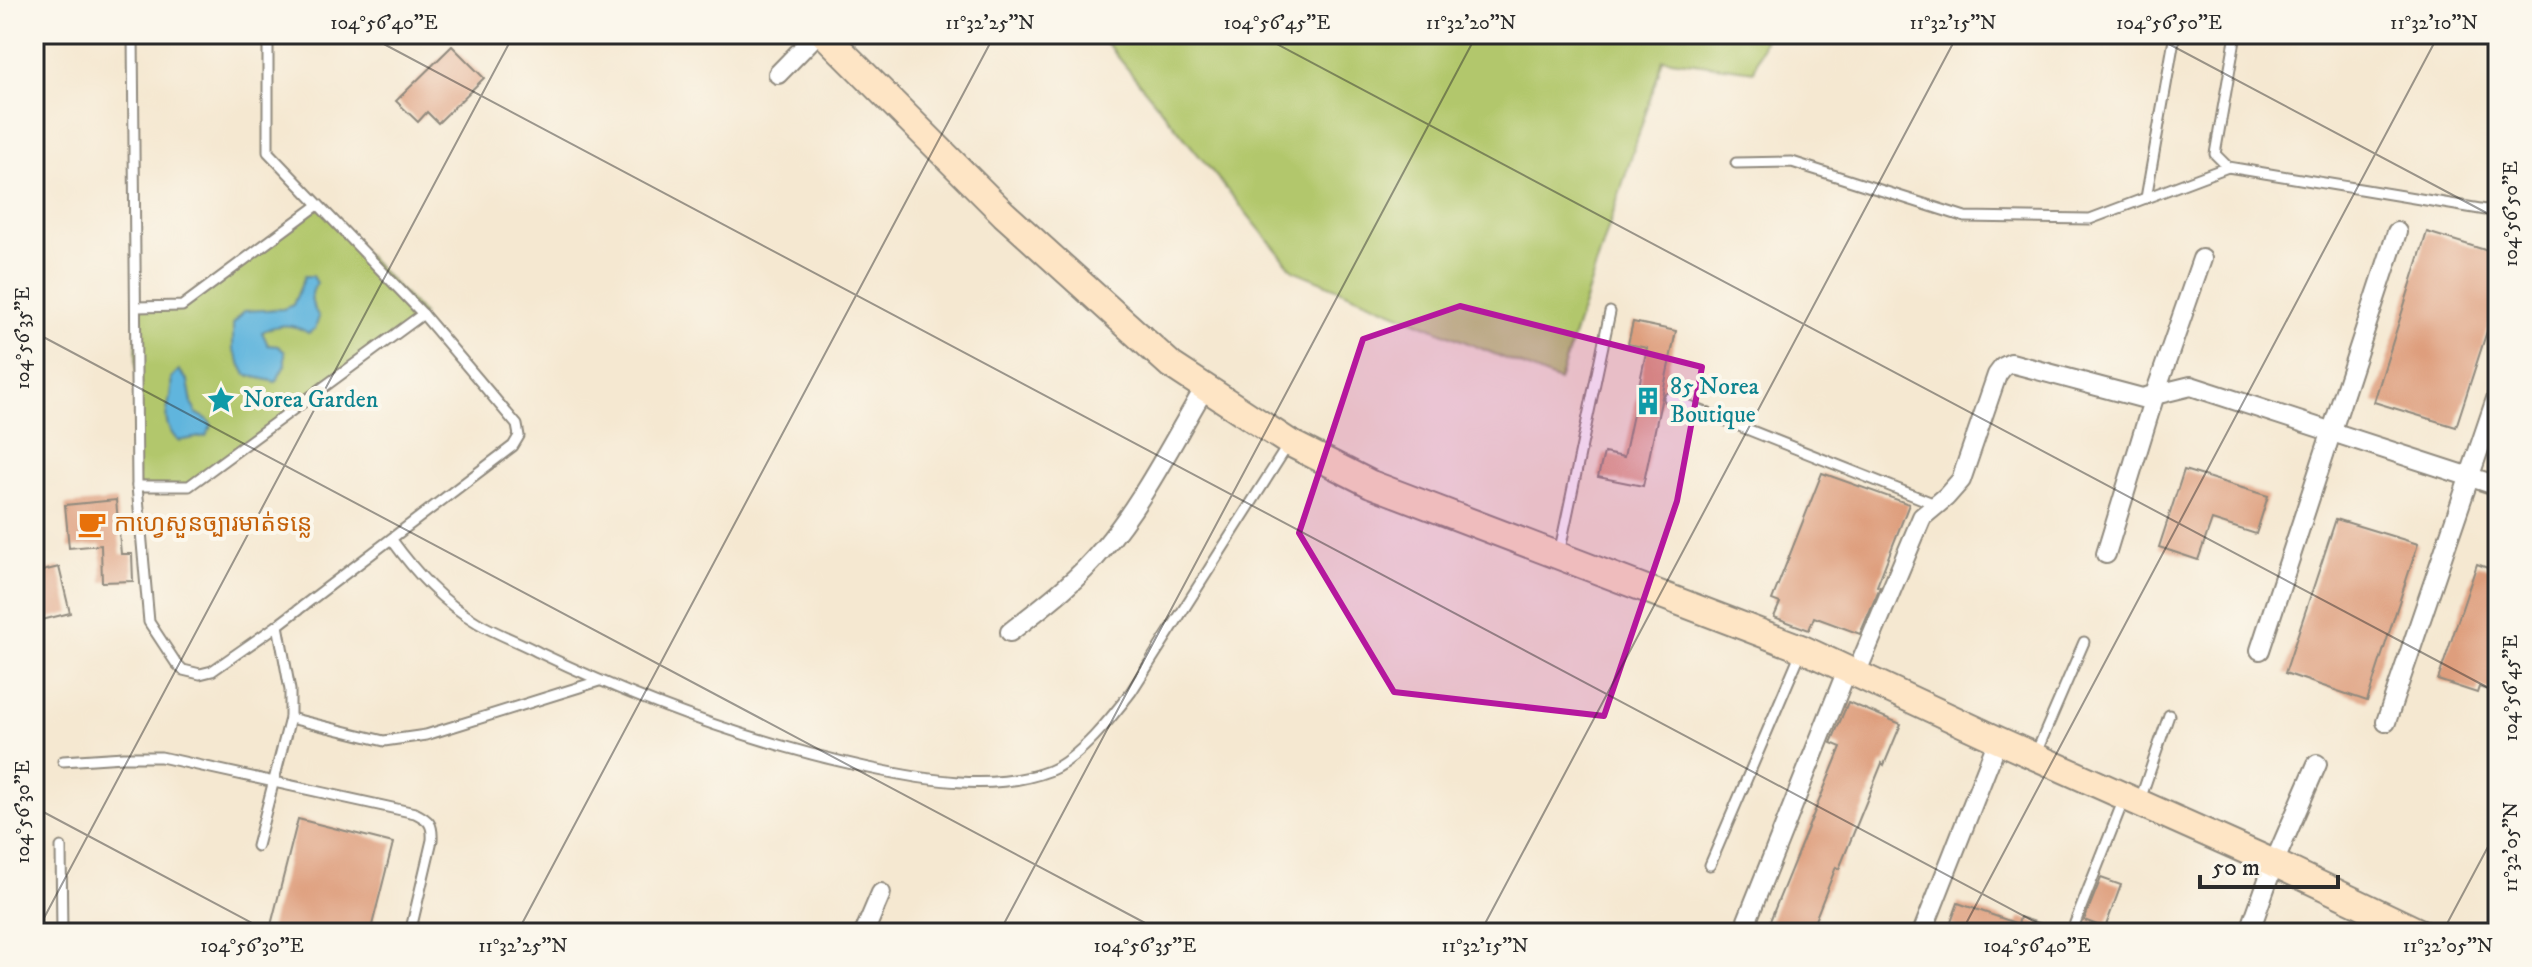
<svg xmlns="http://www.w3.org/2000/svg" width="2532" height="967" font-family="'IM FELL DW Pica','Noto Sans Khmer',serif">
	<style>
		.green { fill: #b2c76c; stroke: #6e794c; stroke-width: 2 }
		.water { fill: #61b5dd; stroke: #467084; stroke-width: 2 }
		.building { fill: #de9e7d }
		.lines { fill: none; stroke-linecap: round; stroke-linejoin: round }
		.lane-casing { stroke: #908a7e; stroke-width: 13 }
		.street-casing { stroke: #908a7e; stroke-width: 22 }
		.secondary-casing { stroke: #908a7e; stroke-width: 30 }
		.lane { stroke: #fff; stroke-width: 9 }
		.street { stroke: #fff; stroke-width: 18 }
		.secondary { stroke: #fee5c5; stroke-width: 26 }
		.marked { fill: #b5179e; fill-opacity: 0.2; stroke: #b5179e; stroke-width: 6; stroke-linejoin: round }
		.ticks { fill: none; stroke: #2b2b2b; stroke-width: 2; stroke-opacity: 0.45 }
		.labels { text-anchor: middle; dominant-baseline: central; stroke-width: 8; stroke-linejoin: round; paint-order: stroke }
		.culture-label { font-size: 24px; fill: #0d838f; stroke: #fbf7ec; text-anchor: start }
		.food-label { font-size: 24px; fill: #c56008; stroke: #fbf7ec; text-anchor: start }
		.neatline { fill: none; stroke: #2b2b2b; stroke-width: 3 }
		.ticks-label { font-size: 20px; text-anchor: middle; fill: #2b2b2b }
	</style>
	<rect width="100%" height="100%" fill="#fbf7ec"/>
	<filter id="ink" filterUnits="userSpaceOnUse"><feTurbulence type="fractalNoise" baseFrequency=".0125" numOctaves="2"/><feDisplacementMap in="SourceGraphic" scale="16" xChannelSelector="R" yChannelSelector="G"/><feConvolveMatrix kernelMatrix="1 2 1 2 8 2 1 2 1" color-interpolation-filters="sRGB"/></filter>
	<filter id="wash" filterUnits="userSpaceOnUse"><feTurbulence type="fractalNoise" baseFrequency=".006" numOctaves="4" result="noise"/><feDisplacementMap in="SourceGraphic" scale="32" xChannelSelector="R" yChannelSelector="G"/><feGaussianBlur stdDeviation="1.8" result="paint"/><feColorMatrix in="noise" values="0 0 0 0 0 0 0 0 0 0 0 0 0 0 0 0 0 1.4 0 .05"/><feComposite in="paint" operator="in"/></filter>
	<g filter="url(#wash)">
		<rect width="100%" height="100%" fill="#f5e8d1"/>
		<g class="green">
			<polygon points="1099,34 1766,34 1754,71 1663,59 1559,381 1293,270"/>
			<polygon points="318,205 423,314 189,486 137,486 136,307 182,306"/>
		</g>
		<g class="water">
			<path d="M305,276H313L317,283C308,296 311,304 319,317L315,329L308,333C293,323 278,323 262,332L268,345L278,346L285,352V365L276,382L246,375L233,350V324L244,311L283,309L293,305Z"/>
			<path d="M179,370L188,381L192,403L196,413L207,419L212,425L206,436L178,441C154,415 175,405 171,378Z"/>
		</g>
		<g id="blocks">
			<g class="building">
				<polygon points="452,46 484,78 438,123 427,112 418,122 396,101"/>
				<polygon points="2427,232 2498,254 2498,297 2456,427 2374,402"/>
				<polygon points="1633,322 1676,331 1643,486 1598,477 1604,453 1624,457 1647,348 1628,344"/>
				<polygon points="2184,470 2268,496 2256,534 2212,520 2198,560 2159,547"/>
				<polygon points="1822,473 1909,504 1877,586 1880,587 1860,634 1814,617 1809,630 1774,617 1780,603 1772,600"/>
				<polygon points="116,500 121,554 132,554 133,581 102,582 101,545 69,548 65,505"/>
				<polygon points="2336,519 2418,544 2367,701 2285,673"/>
				<polygon points="2477,564 2498,572 2498,694 2479,687 2477,693 2438,680"/>
				<polygon points="59,567 70,613 34,622 34,573"/>
				<polygon points="1848,702 1901,724 1884,765 1882,763 1839,869 1836,867 1810,933 1765,933 1841,747 1831,743"/>
				<polygon points="298,819 393,843 370,933 269,933"/>
				<polygon points="2101,878 2121,885 2105,928 2084,920"/>
				<polygon points="1958,903 2018,924 2020,917 2060,930 2059,933 1971,933 1950,925"/>
			</g>
		</g>
	</g>
	<g filter="url(#ink)">
		<use href="#blocks" fill-opacity="0" stroke="#908a7e" stroke-width="2"/>
		<g class="lines">
			<defs>
				<g id="lane">
					<polyline points="133,34 137,486 149,622 176,663 183,670 200,674 212,671 278,625 513,446 519,436 517,425 423,314 268,152 268,34"/>
					<polyline points="2236,34 2215,154 2228,167 2498,212"/>
					<polyline points="1736,163 1792,162 1965,217 2090,219 2228,167"/>
					<polyline points="2146,198 2175,34"/>
					<polyline points="136,307 182,306 318,205"/>
					<polyline points="1669,398 1935,504"/>
					<polyline points="137,486 189,486 423,314"/>
					<path d="M392,540C416,573 442,602 478,623C497,634 519,642 538,652C644,703 754,743 869,768C924,780 994,792 1049,771C1079,759 1112,717 1131,692L1288,445"/>
					<polyline points="1559,554 1610,312"/>
					<polyline points="290,718 384,741 426,735 599,681"/>
					<polyline points="2036,753 2084,642"/>
					<path d="M63,761L123,757H161L415,813C429,820 433,824 432,840L410,933"/>
					<polyline points="2140,800 2169,715"/>
					<polyline points="257,846 290,718 290,690 278,625"/>
					<polyline points="61,847 62,933"/>
					<polyline points="1710,865 1801,652"/>
					<polyline points="2071,933 2124,799"/>
				</g>
				<g id="street">
					<polyline points="778,74 817,34"/>
					<polyline points="2106,554 2155,394 2202,259"/>
					<path d="M1010,632C1042,607 1076,582 1102,550C1143,502 1172,443 1204,389"/>
					<polyline points="2260,650 2397,232"/>
					<polyline points="1856,674 1922,517 1946,497 1961,480 1997,375 2003,367 2011,363 2142,398 2191,386 2498,486"/>
					<polyline points="2386,722 2498,393"/>
					<polyline points="864,933 881,893"/>
					<polyline points="1742,933 1847,670"/>
					<polyline points="1922,933 1998,740"/>
					<polyline points="2249,933 2274,863 2317,764"/>
				</g>
				<polyline id="secondary" points="824,34 1004,214 1171,365 1290,443 1371,484 1803,649 1998,740 2274,863 2421,933"/>
			</defs>
			<use href="#lane" class="lane-casing"/>
			<use href="#street" class="street-casing"/>
			<use href="#secondary" class="secondary-casing"/>
			<use href="#lane" class="lane"/>
			<use href="#street" class="street"/>
			<use href="#secondary" class="secondary"/>
		</g>
	</g>
	<path class="marked" d="M1460,306L1702,367L1677,501L1604,716L1394,692L1299,533L1363,339Z"/>
	<path class="ticks" d="M365,34L2056,933M1258,34L2498,693M2150,34L2498,219M34,332L1164,933M34,807L271,933M36,933L514,34M517,933L995,34M999,933L1477,34M1480,933L1958,34M1961,933L2439,34M2442,933L2498,828"/>
	<defs>
		<symbol id="sight-bare" viewBox="-9 -9 18 18"><path d="M0-6L1.8-2.2L6-1.7L2.9 1.2L3.7 5.4L0 3.3L-3.7 5.4L-2.9 1.2L-6-1.7L-1.8-2.2Z" fill="#0f9aa8" stroke="#fbf7ec" stroke-width="2.5" paint-order="stroke"/></symbol>
		<symbol id="building-bare" viewBox="-9 -9 18 18"><path d="M-4-6H4V6H1V3H-1V6H-4ZM-2.5-4.3h1.7v1.8h-1.7ZM.8-4.3h1.7v1.8H.8ZM-2.5-1h1.7V.8h-1.7ZM.8-1h1.7V.8H.8Z" fill="#0f9aa8" stroke="#fbf7ec" stroke-width="2.5" paint-order="stroke"/></symbol>
		<symbol id="cafe-bare" viewBox="-9 -9 18 18"><path d="M-5.5-4.5H6V0H3Q3 3.5 0 3.5H-2.5Q-5.5 3.5-5.5 0ZM3-3.2v2h1.7v-2ZM-6 4.5H4V6H-6Z" fill="#e8710a" stroke="#fbf7ec" stroke-width="2.5" paint-order="stroke"/></symbol>
	</defs>
	<g fill-rule="evenodd">
		<use href="#sight-bare" x="201" y="380" width="40" height="40"/>
		<use href="#building-bare" x="1628" y="381" width="40" height="40"/>
		<use href="#cafe-bare" x="72" y="504" width="40" height="40"/>
	</g>
	<g class="labels">
		<g class="culture-label">
			<text x="1670" y="387">85 Norea<tspan x="1670" dy="28">Boutique</tspan></text>
			<text x="243" y="400">Norea Garden</text>
		</g>
		<g class="food-label">
			<text x="114" y="524">កាហ្វេសួនច្បារមាត់ទន្លេ</text>
		</g>
	</g>
	<rect width="2532" height="967" fill="none" stroke="#fbf7ec" stroke-width="88"/>
	<path d="M2200 875v12h138v-12" fill="none" stroke="#2b2b2b" stroke-width="4"/>
	<text x="2212" y="875" font-size="24" fill="#2b2b2b" stroke="#fbf7ec" stroke-width="6" paint-order="stroke">50 m</text>
	<rect x="44" y="44" width="2444" height="879" class="neatline"/>
	<g class="ticks-label">
		<text x="384" y="29">104°56'40"E</text>
		<text x="990" y="29">11°32'25"N</text>
		<text x="1277" y="29">104°56'45"E</text>
		<text x="1471" y="29">11°32'20"N</text>
		<text x="1953" y="29">11°32'15"N</text>
		<text x="2169" y="29">104°56'50"E</text>
		<text x="2434" y="29">11°32'10"N</text>
		<text transform="translate(2510 214) rotate(-90)" y="7">104°56'50"E</text>
		<text transform="translate(22 338) rotate(-90)" y="7">104°56'35"E</text>
		<text transform="translate(2510 688) rotate(-90)" y="7">104°56'45"E</text>
		<text transform="translate(22 812) rotate(-90)" y="7">104°56'30"E</text>
		<text transform="translate(2510 847) rotate(-90)" y="7">11°32'05"N</text>
		<text x="252" y="952">104°56'30"E</text>
		<text x="523" y="952">11°32'25"N</text>
		<text x="1145" y="952">104°56'35"E</text>
		<text x="1485" y="952">11°32'15"N</text>
		<text x="2037" y="952">104°56'40"E</text>
		<text x="2448" y="952">11°32'05"N</text>
	</g>
</svg>
